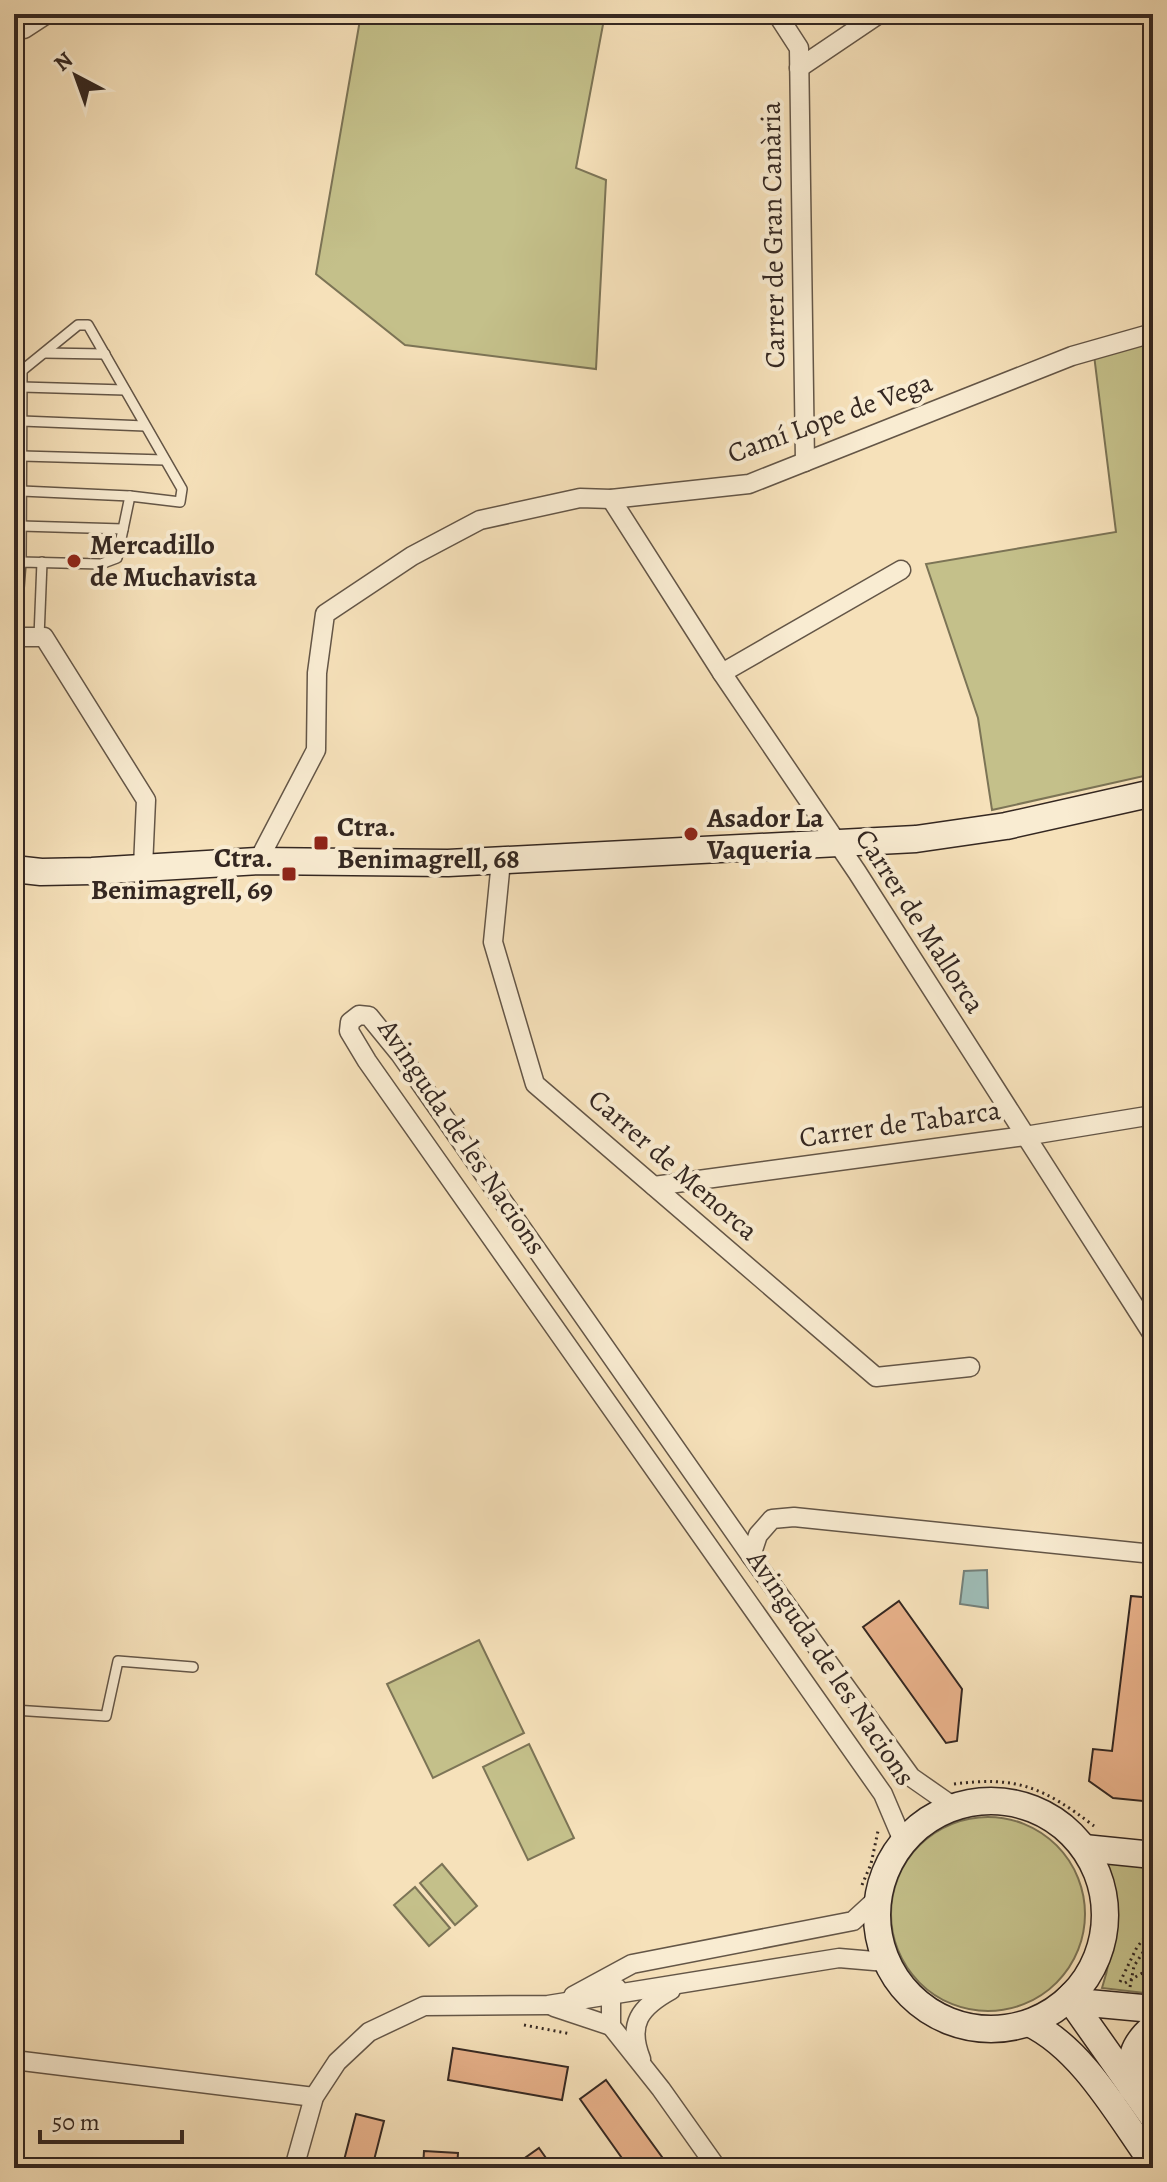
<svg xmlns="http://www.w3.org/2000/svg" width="1167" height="2182" font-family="Alegreya,serif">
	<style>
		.green { fill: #c4c08a; stroke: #7c7456; stroke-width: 2 }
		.water { fill: #9ebcb6; stroke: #74807a; stroke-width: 2 }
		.building { fill: #e8b18a; stroke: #342721; stroke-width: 2 }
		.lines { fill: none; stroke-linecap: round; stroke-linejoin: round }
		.lane-casing { stroke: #645647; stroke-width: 12 }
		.street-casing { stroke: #645647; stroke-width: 21 }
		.secondary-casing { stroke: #342721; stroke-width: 29 }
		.path { stroke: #342721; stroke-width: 3; stroke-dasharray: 2 4; stroke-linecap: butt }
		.lane { stroke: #f9ecd2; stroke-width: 9 }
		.street { stroke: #f9ecd2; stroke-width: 18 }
		.secondary { stroke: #f9ecd2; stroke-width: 26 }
		.poi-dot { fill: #8f2418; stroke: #f9ecd2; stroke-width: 3 }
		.labels { text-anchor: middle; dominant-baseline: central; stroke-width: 8; stroke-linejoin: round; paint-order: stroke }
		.street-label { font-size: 28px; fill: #342721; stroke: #f9ecd2 }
		.poi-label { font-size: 28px; font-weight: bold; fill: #342721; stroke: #f9ecd2; text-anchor: start }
	</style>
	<rect width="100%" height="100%" fill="#f6e1ba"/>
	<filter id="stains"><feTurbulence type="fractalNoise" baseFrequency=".0025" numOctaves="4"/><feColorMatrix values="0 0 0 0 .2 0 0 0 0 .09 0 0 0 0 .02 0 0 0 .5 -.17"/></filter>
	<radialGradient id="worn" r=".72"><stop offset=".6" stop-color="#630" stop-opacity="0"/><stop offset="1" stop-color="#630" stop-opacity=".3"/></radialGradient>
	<g class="green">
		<polygon points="361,14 605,14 576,168 606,180 596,369 405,345 316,274"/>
		<polygon points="1153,338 1153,774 992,810 978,718 926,564 1116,532 1094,355"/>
		<polygon points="479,1640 524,1733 433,1778 387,1684"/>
		<polygon points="529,1744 574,1838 528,1860 483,1767"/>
		<circle cx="988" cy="1914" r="97"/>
		<path d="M1103,1862L1153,1868V1994L1102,1988C1116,1946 1115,1904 1103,1862Z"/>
		<polygon points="442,1864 477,1906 455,1925 420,1883"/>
		<polygon points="415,1887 450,1928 429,1946 394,1905"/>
	</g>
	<polygon class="water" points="987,1570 988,1608 960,1604 964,1571"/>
	<g class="building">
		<polygon points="1131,1596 1153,1598 1153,1802 1113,1798 1089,1781 1093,1749 1112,1751"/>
		<polygon points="899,1601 962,1689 957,1741 946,1743 863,1627"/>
		<polygon points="453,2048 568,2067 562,2100 448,2080"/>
		<polygon points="606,2080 670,2168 629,2168 580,2099"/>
		<polygon points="356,2114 384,2121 372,2168 342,2168"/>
		<polygon points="539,2148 553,2168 512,2168 512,2167"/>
		<polygon points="424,2151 458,2153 457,2168 423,2168"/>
	</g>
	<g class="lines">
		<defs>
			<g id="lane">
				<polyline points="44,353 105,354"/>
				<polyline points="14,377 78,325 88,325 182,489 180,502 130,496 117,558 101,564 21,562 14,652"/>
				<polyline points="22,387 125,390"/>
				<polyline points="22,421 145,426"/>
				<polyline points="22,456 165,460"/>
				<polyline points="22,491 130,496"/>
				<polyline points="21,526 123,529"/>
				<polyline points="21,562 22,370"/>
				<polyline points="39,637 42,562"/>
				<polyline points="14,1710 106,1716 118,1661 193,1667"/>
			</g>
			<g id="street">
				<polyline points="777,14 799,48 805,462"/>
				<polyline points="24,29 47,14"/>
				<polyline points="799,68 879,14"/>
				<polyline points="611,499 722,673 857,872 1153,1335"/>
				<polyline points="14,637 44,637 146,800 143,867"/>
				<polyline points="722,673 901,570"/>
				<polyline points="258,861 316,750 317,673 325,614 412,556 480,520 580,498 611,499 749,484 1072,356 1153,333"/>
				<polyline points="501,861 493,942 535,1084 876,1377 970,1367"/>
				<polyline points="654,1186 1025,1136 1153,1115"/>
				<polyline points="751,1556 758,1535 772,1519 794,1517 1153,1554"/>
				<polyline points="903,1841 883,1794 367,1061 349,1031 350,1022 359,1015 369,1016 400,1054 751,1556 911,1777 954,1807"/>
				<polyline points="617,1988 611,1996 611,2026 661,2089 717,2168"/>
				<polyline points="573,1996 632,1964 853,1921 877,1899"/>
				<polyline points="554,2007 611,2026"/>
				<path d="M641,2059C627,2024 640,2007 671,1990"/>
				<polyline points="14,2060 314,2097"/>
				<polyline points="294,2168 314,2097 337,2062 369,2032 424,2006 548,2005 839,1958 886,1962"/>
			</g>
			<g id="secondary">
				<polyline points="14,869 41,872 92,871 258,861 448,863 916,839 1006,826 1153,793"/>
				<circle cx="991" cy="1915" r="114"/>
				<polyline points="1084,1848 1153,1855"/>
				<polyline points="1072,1995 1088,2003 1153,2009"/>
				<polyline points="1069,1998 1153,2117"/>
				<path d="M1029,2023C1083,2049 1119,2116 1153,2163"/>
				<path d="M1132,2088C1131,2059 1130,2047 1153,2027"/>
			</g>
		</defs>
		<use href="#lane" class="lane-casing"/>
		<use href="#street" class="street-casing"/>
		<use href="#secondary" class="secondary-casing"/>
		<g class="path">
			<path d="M954,1784C1017,1776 1043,1787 1094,1826"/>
			<polyline points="1145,1877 1153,1892"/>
			<polyline points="862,1885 871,1864 878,1831"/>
			<polyline points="1120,1982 1137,1947 1153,1928"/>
			<polyline points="1125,1983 1153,1967"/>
			<polyline points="1130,1987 1134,1966 1153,1937"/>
			<polyline points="524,2025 571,2034"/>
		</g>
		<use href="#lane" class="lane"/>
		<use href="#street" class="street"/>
		<use href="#secondary" class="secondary"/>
	</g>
	<g class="poi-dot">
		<circle cx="74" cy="561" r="8"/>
		<circle cx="691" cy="834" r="8"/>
		<rect x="313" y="835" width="16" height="16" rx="4"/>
		<rect x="281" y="866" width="16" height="16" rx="4"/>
	</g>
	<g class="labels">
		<g class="street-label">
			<text transform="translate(773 235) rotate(-91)">Carrer de Gran Canària</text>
			<text transform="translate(830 418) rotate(-20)">Camí Lope de Vega</text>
			<text transform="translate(920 921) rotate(57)">Carrer de Mallorca</text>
			<text transform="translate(900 1124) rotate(-8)">Carrer de Tabarca</text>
			<text transform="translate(462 1137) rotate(56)">Avinguda de les Nacions</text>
			<text transform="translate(673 1165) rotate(41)">Carrer de Menorca</text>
			<text transform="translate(831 1668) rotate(56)">Avinguda de les Nacions</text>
		</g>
		<g class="poi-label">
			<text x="90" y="545">Mercadillo<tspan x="90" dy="32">de Muchavista</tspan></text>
			<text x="707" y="818">Asador La<tspan x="707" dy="32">Vaqueria</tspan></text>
			<text x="337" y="827">Ctra.<tspan x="337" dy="32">Benimagrell, 68</tspan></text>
			<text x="273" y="858" text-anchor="end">Ctra.<tspan x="273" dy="32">Benimagrell, 69</tspan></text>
		</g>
	</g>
	<rect width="1167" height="2182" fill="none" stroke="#f6e1ba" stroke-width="48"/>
	<rect x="16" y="16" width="1135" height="2150" fill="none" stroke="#342721" stroke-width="4"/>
	<rect x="24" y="24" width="1119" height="2134" fill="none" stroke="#342721" stroke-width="2"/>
	<g transform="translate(76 76) rotate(319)" stroke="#f9ecd2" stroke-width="6" paint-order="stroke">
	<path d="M0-6L14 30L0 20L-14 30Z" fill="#342721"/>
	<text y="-12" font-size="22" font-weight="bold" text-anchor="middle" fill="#342721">N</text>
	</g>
	<path d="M40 2130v12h142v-12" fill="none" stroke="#342721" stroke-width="4"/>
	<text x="52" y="2130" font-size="24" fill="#342721" stroke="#f9ecd2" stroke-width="6" paint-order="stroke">50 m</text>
	<rect width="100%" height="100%" filter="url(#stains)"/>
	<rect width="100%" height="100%" fill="url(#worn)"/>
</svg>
